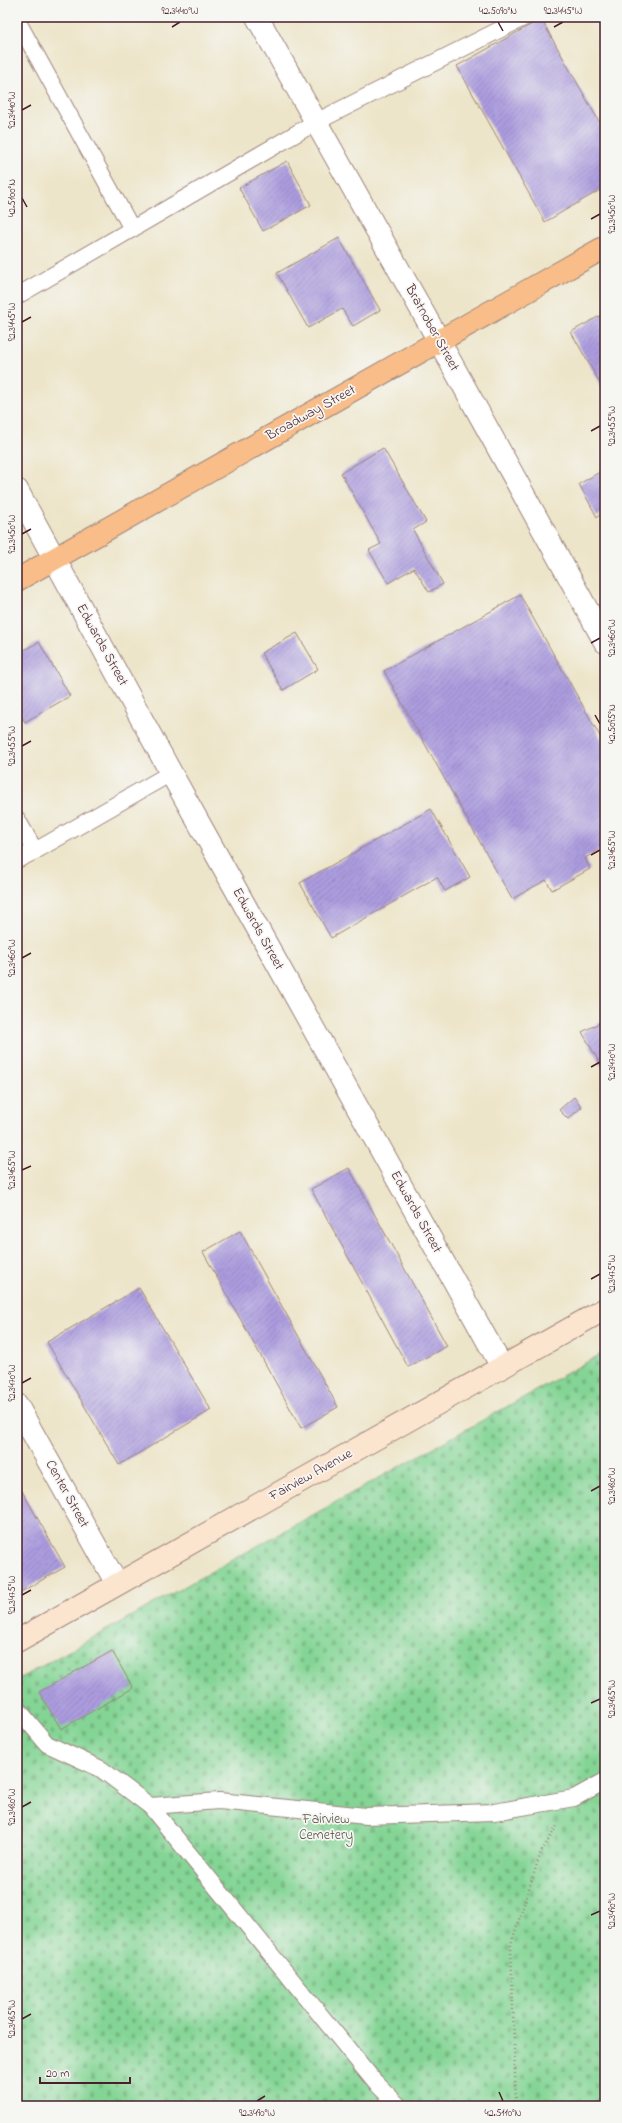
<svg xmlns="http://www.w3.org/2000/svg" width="622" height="2123" font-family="'Indie Flower',sans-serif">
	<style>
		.cemetery { fill: url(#cemetery-stones); stroke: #677a60 }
		.building { fill: url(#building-hatch) }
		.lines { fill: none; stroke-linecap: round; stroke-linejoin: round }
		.lane-casing { stroke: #9c827a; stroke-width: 18 }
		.street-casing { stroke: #9c827a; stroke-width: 24 }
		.secondary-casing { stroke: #9c827a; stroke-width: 24 }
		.primary-casing { stroke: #9c827a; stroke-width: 24 }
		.path { stroke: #9c827a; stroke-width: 2.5; stroke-dasharray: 1 3; stroke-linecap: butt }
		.lane { stroke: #fff; stroke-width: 16 }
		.street { stroke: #fff; stroke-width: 22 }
		.secondary { stroke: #fce5cf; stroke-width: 22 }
		.primary { stroke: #f8bd88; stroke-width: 22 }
		.ticks { fill: none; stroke: #4a1f2b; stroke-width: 1.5 }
		.labels { text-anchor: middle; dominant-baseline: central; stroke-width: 3.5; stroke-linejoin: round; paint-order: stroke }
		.street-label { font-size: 14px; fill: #4a1f2b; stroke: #f6f6f2 }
		.park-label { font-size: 14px; fill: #5b564b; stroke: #f6f6f2 }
		.neatline { fill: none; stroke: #4a1f2b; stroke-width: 1.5 }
		.ticks-label { font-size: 10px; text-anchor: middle; fill: #4a1f2b }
	</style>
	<defs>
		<pattern id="cemetery-stones" width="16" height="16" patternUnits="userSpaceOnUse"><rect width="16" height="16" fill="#84d595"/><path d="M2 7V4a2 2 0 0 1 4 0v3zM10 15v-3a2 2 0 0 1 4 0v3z" fill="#74b681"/></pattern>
		<pattern id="building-hatch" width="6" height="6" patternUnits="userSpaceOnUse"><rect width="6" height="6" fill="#ac9cdf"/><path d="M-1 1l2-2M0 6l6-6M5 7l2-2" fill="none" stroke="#8e7fb5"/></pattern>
	</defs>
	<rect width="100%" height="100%" fill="#f6f6f2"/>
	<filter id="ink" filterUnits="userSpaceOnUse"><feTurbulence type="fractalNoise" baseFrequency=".025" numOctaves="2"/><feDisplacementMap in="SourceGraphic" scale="8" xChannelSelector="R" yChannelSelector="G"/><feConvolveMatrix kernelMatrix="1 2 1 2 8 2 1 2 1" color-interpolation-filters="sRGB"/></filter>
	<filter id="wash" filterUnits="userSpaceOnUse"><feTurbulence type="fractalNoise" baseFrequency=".012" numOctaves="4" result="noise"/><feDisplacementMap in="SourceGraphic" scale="16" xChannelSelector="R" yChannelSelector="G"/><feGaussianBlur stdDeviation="0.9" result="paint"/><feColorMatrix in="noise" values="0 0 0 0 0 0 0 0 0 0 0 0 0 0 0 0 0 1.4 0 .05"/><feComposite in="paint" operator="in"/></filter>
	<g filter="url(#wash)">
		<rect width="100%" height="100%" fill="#ede5c9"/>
		<polygon class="cemetery" points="605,1352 605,2106 17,2106 17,1680"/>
		<g id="blocks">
			<g class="building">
				<polygon points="541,19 605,132 605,187 545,222 457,66"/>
				<polygon points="287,161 311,205 263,231 239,188"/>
				<polygon points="339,238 380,310 353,326 342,309 308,328 277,273"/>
				<polygon points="605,313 605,392 571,332"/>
				<polygon points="383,448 426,522 413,530 443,584 429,592 414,568 388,583 369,550 381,544 341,473"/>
				<polygon points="605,469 605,512 597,517 579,484"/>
				<polygon points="520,595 605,745 605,847 585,858 590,869 552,890 546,880 512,899 384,671"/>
				<polygon points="297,633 318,669 283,690 261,653"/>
				<polygon points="39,642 70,696 25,722 17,708 17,654"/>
				<polygon points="431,809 470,877 445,891 437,877 331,938 300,883"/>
				<polygon points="605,1020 605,1072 582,1032"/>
				<polygon points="574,1097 582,1107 568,1119 559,1110"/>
				<polygon points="349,1168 447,1346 408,1367 311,1189"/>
				<polygon points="240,1231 338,1407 301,1428 203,1252"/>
				<polygon points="139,1288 211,1410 119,1465 47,1342"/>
				<polygon points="17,1482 65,1567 17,1594"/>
				<polygon points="112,1651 133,1688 61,1729 39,1692"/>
			</g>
		</g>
	</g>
	<g filter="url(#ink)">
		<use href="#blocks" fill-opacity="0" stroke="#9c827a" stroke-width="1"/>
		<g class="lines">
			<defs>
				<g id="lane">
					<polyline points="17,20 132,229"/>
					<polyline points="17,296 316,122 525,17"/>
					<polyline points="17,819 35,851 17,860"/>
					<polyline points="35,851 171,773"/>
					<polyline points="17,1708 47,1744 101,1769 150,1806 375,2082 399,2106"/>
					<polyline points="150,1806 219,1801 366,1816 494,1812 574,1798 605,1781"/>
				</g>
				<g id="street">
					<polyline points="257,17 439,341 605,642"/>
					<polyline points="17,490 171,773 502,1367"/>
					<polyline points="17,1405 117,1584"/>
				</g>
				<polyline id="secondary" points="17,1641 605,1309"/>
				<polyline id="primary" points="17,580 605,247"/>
			</defs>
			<use href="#lane" class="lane-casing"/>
			<use href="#street" class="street-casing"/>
			<use href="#secondary" class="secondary-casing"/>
			<use href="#primary" class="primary-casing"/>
			<polyline class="path" points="516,2106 511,1944 541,1852 557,1826"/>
			<use href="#lane" class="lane"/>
			<use href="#street" class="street"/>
			<use href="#secondary" class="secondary"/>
			<use href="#primary" class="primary"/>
		</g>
	</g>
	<path class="ticks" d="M498,22L503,31M172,27L180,22M554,27L563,22M22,110L31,105M22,198L27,207M591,219L600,214M22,322L31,317M591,431L600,426M22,534L31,529M591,643L600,638M595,715L600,724M22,746L31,741M591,855L600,850M22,958L31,953M591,1067L600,1062M22,1170L31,1166M591,1279L600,1274M22,1383L31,1378M591,1491L600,1486M22,1595L31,1590M591,1703L600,1699M22,1807L31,1802M591,1915L600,1911M22,2019L31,2014M499,2092L503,2101M257,2101L265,2096"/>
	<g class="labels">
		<g class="street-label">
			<text transform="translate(432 328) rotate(61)">Bratnober Street</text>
			<text transform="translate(311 413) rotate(-29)">Broadway Street</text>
			<text transform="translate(102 645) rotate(61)">Edwards Street</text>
			<text transform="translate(258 929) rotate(61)">Edwards Street</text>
			<text transform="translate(416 1212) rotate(61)">Edwards Street</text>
			<text transform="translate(311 1475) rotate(-29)">Fairview Avenue</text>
			<text transform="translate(67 1494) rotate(61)">Center Street</text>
		</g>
		<g class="park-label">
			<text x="326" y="1819">Fairview<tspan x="326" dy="16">Cemetery</tspan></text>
		</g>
	</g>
	<rect width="622" height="2123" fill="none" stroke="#f6f6f2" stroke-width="44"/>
	<path d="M40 2077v6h90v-6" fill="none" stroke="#4a1f2b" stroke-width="2"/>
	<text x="46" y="2077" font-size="12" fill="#4a1f2b" stroke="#f6f6f2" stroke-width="3" paint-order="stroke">20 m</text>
	<rect x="22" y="22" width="578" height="2079" class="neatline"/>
	<g class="ticks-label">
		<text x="180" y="14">92.3440°W</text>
		<text x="498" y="14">42.5090°N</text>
		<text x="563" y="14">92.3445°W</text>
		<text transform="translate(11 110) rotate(-90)" y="4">92.3440°W</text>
		<text transform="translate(11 198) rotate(-90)" y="4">42.5100°N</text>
		<text transform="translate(611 214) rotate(-90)" y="4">92.3450°W</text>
		<text transform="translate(11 322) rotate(-90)" y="4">92.3445°W</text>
		<text transform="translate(611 426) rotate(-90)" y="4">92.3455°W</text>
		<text transform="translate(11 534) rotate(-90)" y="4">92.3450°W</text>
		<text transform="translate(611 638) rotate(-90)" y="4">92.3460°W</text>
		<text transform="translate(611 724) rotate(-90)" y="4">42.5095°N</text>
		<text transform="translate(11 746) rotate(-90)" y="4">92.3455°W</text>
		<text transform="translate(611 850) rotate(-90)" y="4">92.3465°W</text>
		<text transform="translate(11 958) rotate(-90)" y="4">92.3460°W</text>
		<text transform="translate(611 1062) rotate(-90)" y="4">92.3470°W</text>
		<text transform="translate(11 1170) rotate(-90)" y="4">92.3465°W</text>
		<text transform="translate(611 1274) rotate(-90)" y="4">92.3475°W</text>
		<text transform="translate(11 1383) rotate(-90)" y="4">92.3470°W</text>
		<text transform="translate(611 1486) rotate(-90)" y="4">92.3480°W</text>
		<text transform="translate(11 1595) rotate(-90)" y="4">92.3475°W</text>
		<text transform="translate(611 1699) rotate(-90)" y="4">92.3485°W</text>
		<text transform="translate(11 1807) rotate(-90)" y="4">92.3480°W</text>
		<text transform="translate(611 1911) rotate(-90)" y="4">92.3490°W</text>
		<text transform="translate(11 2019) rotate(-90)" y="4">92.3485°W</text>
		<text x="257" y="2116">92.3490°W</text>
		<text x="503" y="2116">42.5110°N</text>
	</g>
</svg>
